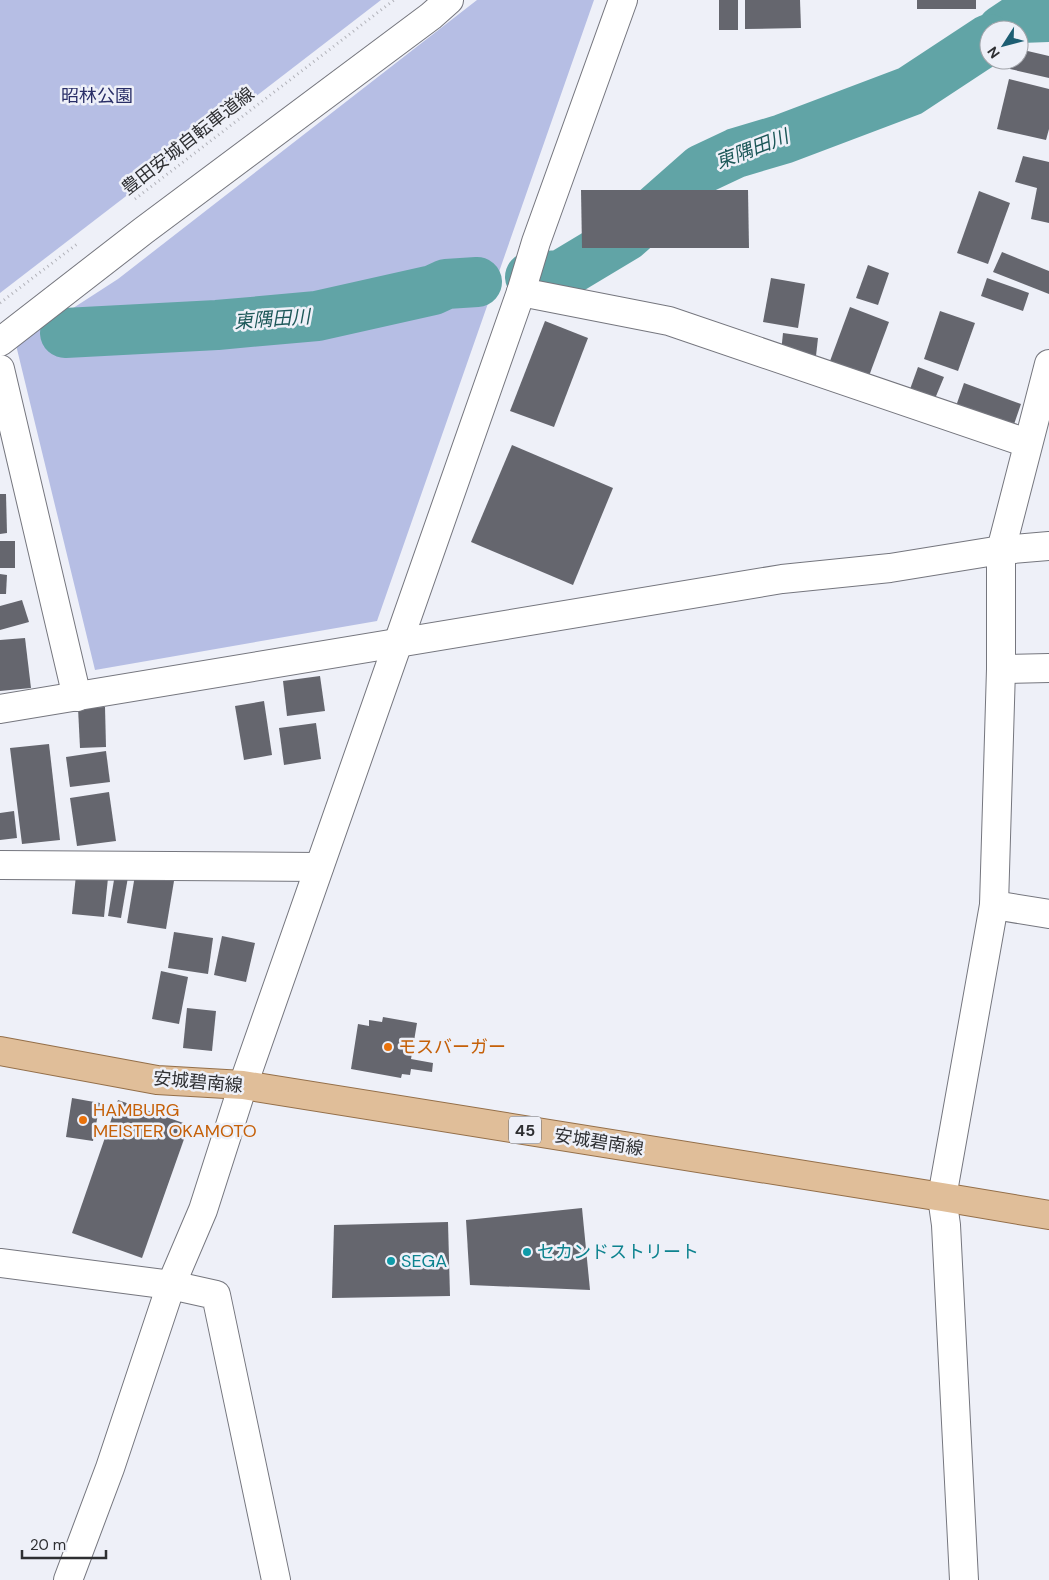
<svg xmlns="http://www.w3.org/2000/svg" width="1049" height="1580" font-family="'DM Sans','Noto Sans JP',sans-serif">
	<style>
		.green { fill: #b6bee4 }
		.lines { fill: none; stroke-linecap: round; stroke-linejoin: round }
		.river { stroke: #61a4a6; stroke-width: 50 }
		.building { fill: #65666e }
		.minor-casing { stroke: #75767e; stroke-width: 30 }
		.major-casing { stroke: #946f49; stroke-width: 30 }
		.path { stroke: #b2b3ba; stroke-width: 3; stroke-dasharray: 1 4; stroke-linecap: butt }
		.minor { stroke: #fff; stroke-width: 28 }
		.major { stroke: #e0be99; stroke-width: 28 }
		.food-dot { fill: #e8710a; stroke: #eef0f8; stroke-width: 2 }
		.culture-dot { fill: #0f9aa8; stroke: #eef0f8; stroke-width: 2 }
		.labels { text-anchor: middle; dominant-baseline: central; stroke-width: 5; stroke-linejoin: round; paint-order: stroke }
		.shield { fill: #eef0f8; stroke: #68696d; stroke-width: 1 }
		.shield-label { font-size: 16px; font-weight: bold; fill: #2e2f32 }
		.park-label { font-size: 18px; fill: #292e67; stroke: #eef0f8 }
		.street-label { font-size: 18px; fill: #2e2f32; stroke: #eef0f8 }
		.food-label { font-size: 18px; fill: #c56008; stroke: #eef0f8; text-anchor: start }
		.culture-label { font-size: 18px; fill: #0d838f; stroke: #eef0f8; text-anchor: start }
		.water-label { font-size: 19px; font-style: italic; fill: #1d5859; stroke: #eef0f8 }
	</style>
	<rect width="100%" height="100%" fill="#eef0f8"/>
	<g class="green">
		<polygon points="0,0 381,0 0,293"/>
		<polygon points="477,0 594,0 377,621 95,670 16,345 118,279"/>
	</g>
	<g class="lines">
		<g class="river">
			<polyline points="1002,30 1020,18 1049,17"/>
			<polyline points="530,277 561,275 626,236 702,169 736,153 783,139 910,91 989,39"/>
			<polyline points="65,333 217,325 317,316 433,290 446,284 477,282"/>
		</g>
	</g>
	<g class="building">
		<rect x="719" y="0" width="19" height="30"/>
		<polygon points="745,0 800,0 801,28 745,29"/>
		<rect x="917" y="0" width="59" height="9"/>
		<polygon points="1019,49 1049,56 1049,78 1010,69 1012,60 1019,60"/>
		<polygon points="1009,79 1049,89 1049,129 1046,140 997,129"/>
		<polygon points="1023,156 1049,162 1049,223 1031,219 1037,188 1015,182"/>
		<polygon points="581,190 748,190 749,248 582,248"/>
		<polygon points="979,191 1010,203 988,264 957,253"/>
		<polygon points="1002,252 1049,271 1049,294 993,272"/>
		<polygon points="868,265 889,273 878,305 856,298"/>
		<polygon points="771,278 805,284 798,328 763,322"/>
		<polygon points="987,278 1029,293 1023,311 981,296"/>
		<polygon points="850,307 889,322 869,376 830,361"/>
		<polygon points="940,311 975,323 958,371 924,359"/>
		<polygon points="545,321 588,338 554,427 510,411"/>
		<polygon points="783,333 818,338 816,356 781,352"/>
		<polygon points="918,367 944,377 934,401 909,392"/>
		<polygon points="964,383 1021,404 1012,430 955,409"/>
		<polygon points="512,445 613,488 573,585 471,542"/>
		<polygon points="0,494 6,494 7,533 0,534"/>
		<rect x="0" y="541" width="15" height="27"/>
		<polygon points="0,574 7,575 6,594 0,594"/>
		<polygon points="22,600 29,622 0,630 0,606"/>
		<polygon points="25,638 31,688 0,691 0,640"/>
		<polygon points="320,676 325,711 287,716 283,681"/>
		<polygon points="264,701 272,755 244,760 235,706"/>
		<polygon points="105,707 106,747 80,748 78,708"/>
		<polygon points="316,723 321,759 284,765 279,728"/>
		<polygon points="49,744 60,840 22,844 10,748"/>
		<polygon points="106,751 110,782 70,787 66,757"/>
		<polygon points="109,792 116,841 77,846 70,798"/>
		<polygon points="14,811 17,838 0,840 0,813"/>
		<polygon points="115,874 128,877 121,918 108,916"/>
		<polygon points="76,875 108,878 104,917 72,914"/>
		<polygon points="135,875 174,881 166,929 127,923"/>
		<polygon points="174,932 213,938 208,974 168,968"/>
		<polygon points="222,936 255,943 246,982 214,975"/>
		<polygon points="161,971 188,977 179,1024 152,1019"/>
		<polygon points="187,1008 216,1011 212,1051 183,1048"/>
		<polygon points="383,1017 417,1023 411,1059 433,1063 432,1072 411,1069 410,1075 402,1074 401,1078 351,1069 358,1024 369,1026 369,1020 382,1022"/>
		<polygon points="72,1098 100,1103 93,1141 66,1137"/>
		<polygon points="118,1100 189,1125 142,1258 72,1233"/>
		<polygon points="582,1208 590,1290 470,1285 466,1220"/>
		<polygon points="448,1222 450,1296 332,1298 334,1225"/>
	</g>
	<g class="lines">
		<defs>
			<g id="minor">
				<polyline points="521,292 669,321 1027,443"/>
				<polyline points="0,342 143,231 431,16 449,0"/>
				<polyline points="0,369 77,697"/>
				<polyline points="1001,669 1049,668"/>
				<polyline points="0,709 782,579 890,568 1001,550 1049,546"/>
				<polyline points="0,865 319,867"/>
				<polyline points="994,905 1049,914"/>
				<polyline points="0,1263 171,1285 216,1295 276,1580"/>
				<polyline points="68,1580 110,1468 171,1285 203,1210 243,1085 521,292 536,242 623,0"/>
				<polyline points="964,1580 946,1225 942,1197 994,905 1001,669 1001,550 1049,364"/>
			</g>
			<polyline id="major" points="0,1051 157,1080 243,1085 942,1197 1049,1215"/>
		</defs>
		<use href="#minor" class="minor-casing"/>
		<use href="#major" class="major-casing"/>
		<g class="path">
			<polyline points="135,199 394,0"/>
			<polyline points="0,303 77,244"/>
		</g>
		<use href="#minor" class="minor"/>
		<use href="#major" class="major"/>
	</g>
	<g class="food-dot">
		<circle cx="388" cy="1047" r="5"/>
		<circle cx="83" cy="1120" r="5"/>
	</g>
	<g class="culture-dot">
		<circle cx="527" cy="1252" r="5"/>
		<circle cx="391" cy="1261" r="5"/>
	</g>
	<g class="labels">
		<rect class="shield" x="509" y="1116.5" width="32" height="27" rx="4"/>
		<g class="shield-label">
			<text x="525" y="1130">45</text>
		</g>
		<g class="park-label">
			<text x="97" y="96">昭林公園</text>
		</g>
		<g class="street-label">
			<text transform="translate(188 141) rotate(-38)">豊田安城自転車道線</text>
			<text transform="translate(198 1082) rotate(5)">安城碧南線</text>
			<text transform="translate(599 1142) rotate(9)">安城碧南線</text>
		</g>
		<g class="food-label">
			<text x="398" y="1047">モスバーガー</text>
			<text x="93" y="1110">HAMBURG<tspan x="93" dy="21">MEISTER OKAMOTO</tspan></text>
		</g>
		<g class="culture-label">
			<text x="537" y="1252">セカンドストリート</text>
			<text x="401" y="1261">SEGA</text>
		</g>
		<g class="water-label">
			<text transform="translate(752 149) rotate(-21)">東隅田川</text>
			<text transform="translate(272 319) rotate(-4)">東隅田川</text>
		</g>
	</g>
	<g transform="translate(1004 45) rotate(234)"><circle r="24" fill="#eef0f8" stroke="#a1a3a9"/>
	<path d="M0-4L9 19L0 12L-9 19Z" fill="#1d5e73"/>
	<text y="-8" font-size="14" font-weight="bold" text-anchor="middle" fill="#2e2f32">N</text>
	</g>
	<path d="M22 1550v8h84v-8" fill="none" stroke="#2e2f32" stroke-width="2.5"/>
	<text x="30" y="1550" font-size="15" fill="#2e2f32" stroke="#eef0f8" stroke-width="4" paint-order="stroke">20 m</text>
</svg>
